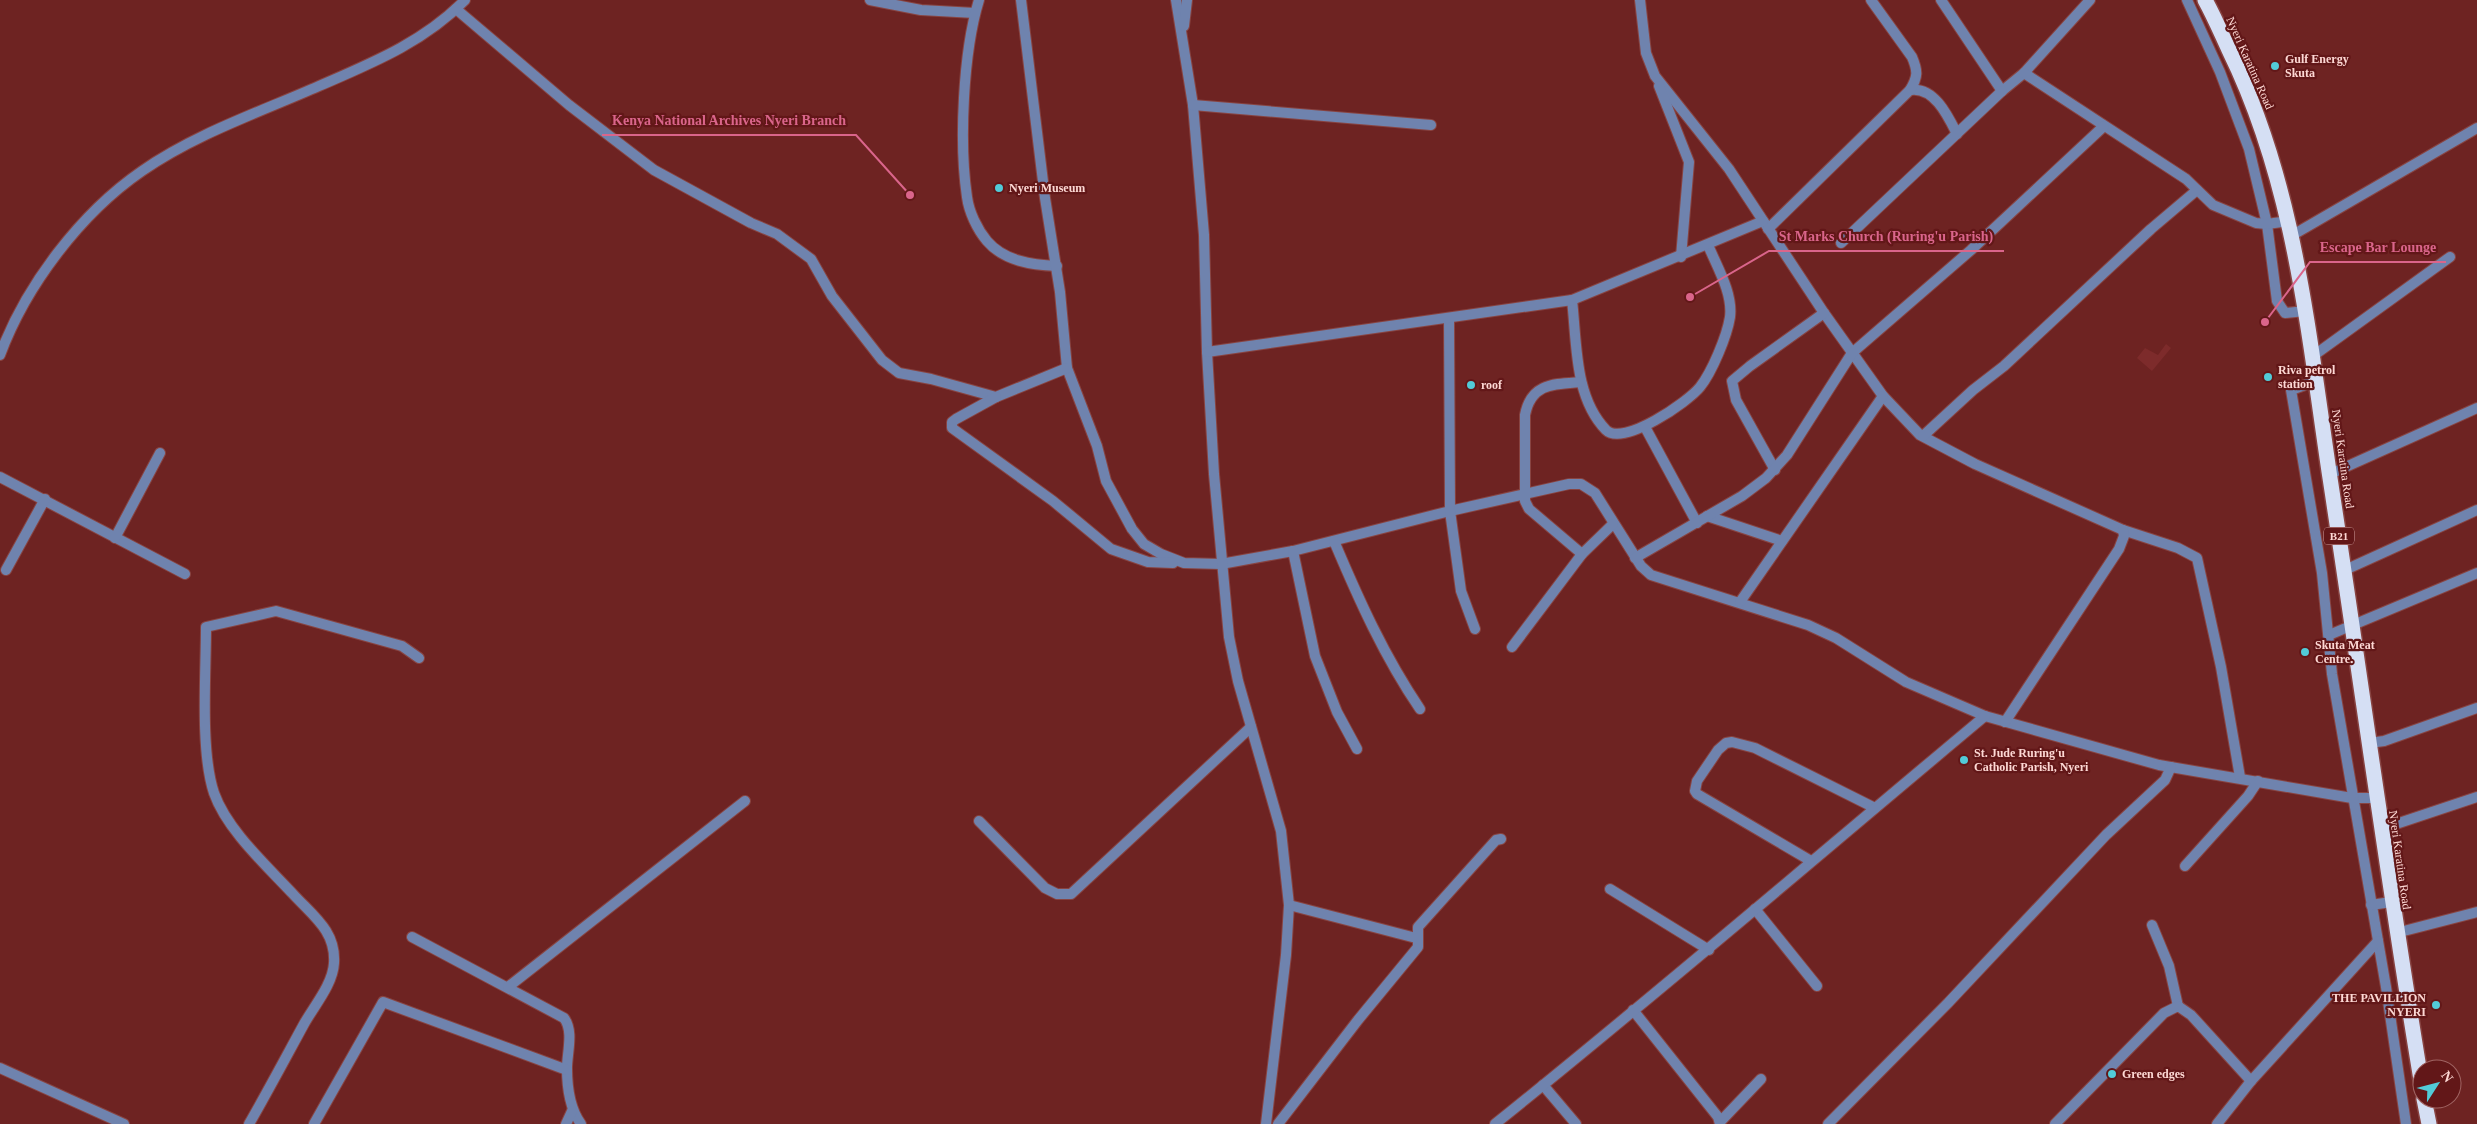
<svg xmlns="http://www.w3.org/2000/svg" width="2477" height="1124" font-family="Georgia,serif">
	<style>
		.built { fill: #7d2b2b }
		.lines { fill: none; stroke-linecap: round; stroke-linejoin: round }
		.minor-casing { stroke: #884442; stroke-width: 12 }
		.highway-casing { stroke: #884442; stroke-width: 18 }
		.minor { stroke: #6f83ae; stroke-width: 10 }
		.highway { stroke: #d5dff4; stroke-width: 15 }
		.poi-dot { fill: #52cbd8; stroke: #621718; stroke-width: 2 }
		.labels { text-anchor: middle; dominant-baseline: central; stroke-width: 4.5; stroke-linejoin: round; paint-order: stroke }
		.shield { fill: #621718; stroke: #ce9e9c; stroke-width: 1 }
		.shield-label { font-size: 11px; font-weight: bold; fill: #fdd8d4 }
		.poi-label { font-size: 12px; font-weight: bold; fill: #fdd8d4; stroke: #621718; text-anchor: start }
		.street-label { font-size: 12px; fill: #fdd8d4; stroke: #621718 }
		.leader { fill: none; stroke: #da658b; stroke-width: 2 }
		.callout-dot { fill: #da658b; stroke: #621718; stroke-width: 2 }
		.callout-label { font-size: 14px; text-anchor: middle; font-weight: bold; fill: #da658b; stroke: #621718; stroke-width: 4.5; stroke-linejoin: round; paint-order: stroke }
	</style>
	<rect width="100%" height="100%" fill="#6e2322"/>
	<polygon class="built" points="2166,344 2171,348 2152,371 2137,358 2145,348 2158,355"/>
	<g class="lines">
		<defs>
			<g id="minor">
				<polyline points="870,0 921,10 975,13"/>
				<path d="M979,0C963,52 959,143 967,197C969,212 977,229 987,241C1004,261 1032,265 1057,266"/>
				<polyline points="1021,0 1045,198 1060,292 1067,368 1097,446 1106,481 1132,529 1144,544 1161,554 1184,563 1221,564 1293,551 1450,511 1569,484 1581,484 1595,493 1641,566 1651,575 1808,625 1836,638 1906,682 1985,716 2159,765 2352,798 2376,798"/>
				<polyline points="1176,0 1193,105 1204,235 1207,352 1214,474 1229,637 1238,681 1281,831 1289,905 1286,955 1266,1124"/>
				<polyline points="1640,0 1646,53 1655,76 1729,169 1824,313 1883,396 1920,435 1975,464 2123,530 2178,548 2197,558 2221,667 2240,777"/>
				<polyline points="1941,0 2002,91 2024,73 2090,0"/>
				<polyline points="2187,0 2220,72 2249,149 2267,224 2277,301 2285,313 2305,311"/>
				<polyline points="456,9 569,105 654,170 751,223 777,234 811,259 832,296 882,360 899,373 931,379 996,397 1067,368"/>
				<polyline points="1184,26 1187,0"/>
				<polyline points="2024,73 2186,179 2213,205 2256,223 2267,224 2289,221"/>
				<polyline points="1659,86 1689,162 1681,257"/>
				<path d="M1910,90C1934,86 1948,116 1957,134"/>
				<polyline points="1193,105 1431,125"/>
				<path d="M1768,229L1910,90C1918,77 1918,71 1912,57L1871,0"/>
				<polyline points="2291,236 2477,128"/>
				<polyline points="1841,243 2002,91"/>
				<path d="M1572,300C1577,343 1574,397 1606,430C1623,447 1688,402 1700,387C1712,372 1727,336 1730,317C1733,293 1717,267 1708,245"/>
				<polyline points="1449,319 1450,511 1461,591 1475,629"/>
				<polyline points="1207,352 1572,300 1763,221"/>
				<path d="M0,355C26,285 81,213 142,171C195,134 260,112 319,86C372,63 424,42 465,0"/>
				<polyline points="2313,356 2450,257"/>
				<polyline points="2316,381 2291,390 2322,573 2332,674 2386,987 2406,1124"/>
				<path d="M1581,382C1554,384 1531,383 1525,415V501L1529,509L1582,554"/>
				<polyline points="996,397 956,419 952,422 952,428 1053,501 1111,549 1148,562 1173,563"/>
				<polyline points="1645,427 1697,523"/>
				<polyline points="1923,436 1973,390 2004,366 2151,229 2197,190"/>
				<polyline points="1775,470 1736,400 1732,381 1750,366 1824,313"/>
				<polyline points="2330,474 2477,408"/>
				<polyline points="0,477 185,574"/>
				<polyline points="1707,516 1782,541"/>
				<polyline points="115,538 160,453"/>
				<path d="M1334,541C1359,600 1384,656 1420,709"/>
				<polyline points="1293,551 1315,656 1337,712 1357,749"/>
				<polyline points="1635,558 1742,496 1766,478 1787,455 1852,353 1971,250 2104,126"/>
				<polyline points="6,570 45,499"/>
				<polyline points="2345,570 2477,510"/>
				<polyline points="1740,602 1883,396"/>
				<polyline points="2329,635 2477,573"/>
				<polyline points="1512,647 1582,554 1613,524"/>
				<polyline points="2005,722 2119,549 2124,536 2123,530"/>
				<polyline points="2369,743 2384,741 2477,708"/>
				<polyline points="979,821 1045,888 1057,894 1071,894 1251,727"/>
				<polyline points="2381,829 2477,797"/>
				<polyline points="1811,861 1697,794 1695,791 1697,781 1718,750 1726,743 1732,742 1755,748 1875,808"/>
				<polyline points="2185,866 2248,796 2258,781"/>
				<polyline points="1610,889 1709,950"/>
				<polyline points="1289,905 1416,938"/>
				<polyline points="2371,905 2391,902"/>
				<polyline points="1755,909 1817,986"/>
				<polyline points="2152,925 2169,966 2178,1006"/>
				<polyline points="2396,933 2477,912"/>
				<path d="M412,937L564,1018C574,1031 567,1053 567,1068C567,1087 570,1109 581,1124"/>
				<polyline points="508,987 745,801"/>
				<polyline points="1633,1010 1718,1117 1720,1124"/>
				<polyline points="0,1068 124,1124"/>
				<polyline points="1543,1085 1576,1124"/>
				<polyline points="1720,1122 1761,1079"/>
				<path d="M249,1124C268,1091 286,1057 304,1024C314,1006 333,984 334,963C336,931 313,916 293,894C267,866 227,830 214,793C200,751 206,674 206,627L276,611L402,646L419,658"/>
				<polyline points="314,1124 383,1002 567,1070"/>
				<polyline points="566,1124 572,1111"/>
				<polyline points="1278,1124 1358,1020 1418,947 1418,927 1496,840 1501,839"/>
				<path d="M1495,1124C1661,991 1822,852 1985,716"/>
				<polyline points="1828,1124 1948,1003 2106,835 2165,780 2171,767"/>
				<polyline points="2055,1124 2164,1013 2178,1006 2191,1015 2251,1081"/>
				<polyline points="2217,1124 2251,1081 2378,941"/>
			</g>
			<g id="highway">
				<path d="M2205,0C2214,16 2221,33 2229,50C2295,184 2308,332 2330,478C2361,680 2388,883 2422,1086"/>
				<polyline points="2424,1099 2429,1124"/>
			</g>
		</defs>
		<use href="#minor" class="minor-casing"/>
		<use href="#highway" class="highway-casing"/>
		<use href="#minor" class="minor"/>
		<use href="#highway" class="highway"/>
	</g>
	<g class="poi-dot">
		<circle cx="2275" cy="66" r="5"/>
		<circle cx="999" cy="188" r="5"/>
		<circle cx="2268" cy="377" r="5"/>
		<circle cx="1471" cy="385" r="5"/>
		<circle cx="2305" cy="652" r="5"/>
		<circle cx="1964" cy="760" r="5"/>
		<circle cx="2436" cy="1005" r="5"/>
		<circle cx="2112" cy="1074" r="5"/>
	</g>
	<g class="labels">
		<rect class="shield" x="2324" y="527.5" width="30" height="17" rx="4"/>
		<g class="shield-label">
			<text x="2339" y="536">B21</text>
		</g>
		<g class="poi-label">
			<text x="2285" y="59">Gulf Energy<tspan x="2285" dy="14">Skuta</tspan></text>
			<text x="1009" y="188">Nyeri Museum</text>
			<text x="2278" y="370">Riva petrol<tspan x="2278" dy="14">station</tspan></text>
			<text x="1481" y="385">roof</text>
			<text x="2315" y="645">Skuta Meat<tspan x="2315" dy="14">Centre.</tspan></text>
			<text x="1974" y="753">St. Jude Ruring'u<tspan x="1974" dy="14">Catholic Parish, Nyeri</tspan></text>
			<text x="2426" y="998" text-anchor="end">THE PAVILLION<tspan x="2426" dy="14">NYERI</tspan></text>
			<text x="2122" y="1074">Green edges</text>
		</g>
		<g class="street-label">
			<text transform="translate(2250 63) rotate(66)">Nyeri Karatina Road</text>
			<text transform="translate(2343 459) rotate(82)">Nyeri Karatina Road</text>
			<text transform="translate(2400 860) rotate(82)">Nyeri Karatina Road</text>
		</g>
	</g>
	<path class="leader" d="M910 195L856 135H602M1690 297L1769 251H2004M2265 322L2310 262H2446"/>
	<g class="callout-dot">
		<circle cx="910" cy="195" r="5"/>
		<circle cx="1690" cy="297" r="5"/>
		<circle cx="2265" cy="322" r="5"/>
	</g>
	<g class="callout-label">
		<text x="729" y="125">Kenya National Archives Nyeri Branch</text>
		<text x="1886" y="241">St Marks Church (Ruring'u Parish)</text>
		<text x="2378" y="252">Escape Bar Lounge</text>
	</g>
	<g transform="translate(2437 1084) rotate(54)"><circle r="24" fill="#621718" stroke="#a06463"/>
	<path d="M0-4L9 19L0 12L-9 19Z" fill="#52cbd8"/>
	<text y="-8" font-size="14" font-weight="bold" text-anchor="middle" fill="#fdd8d4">N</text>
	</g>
</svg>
